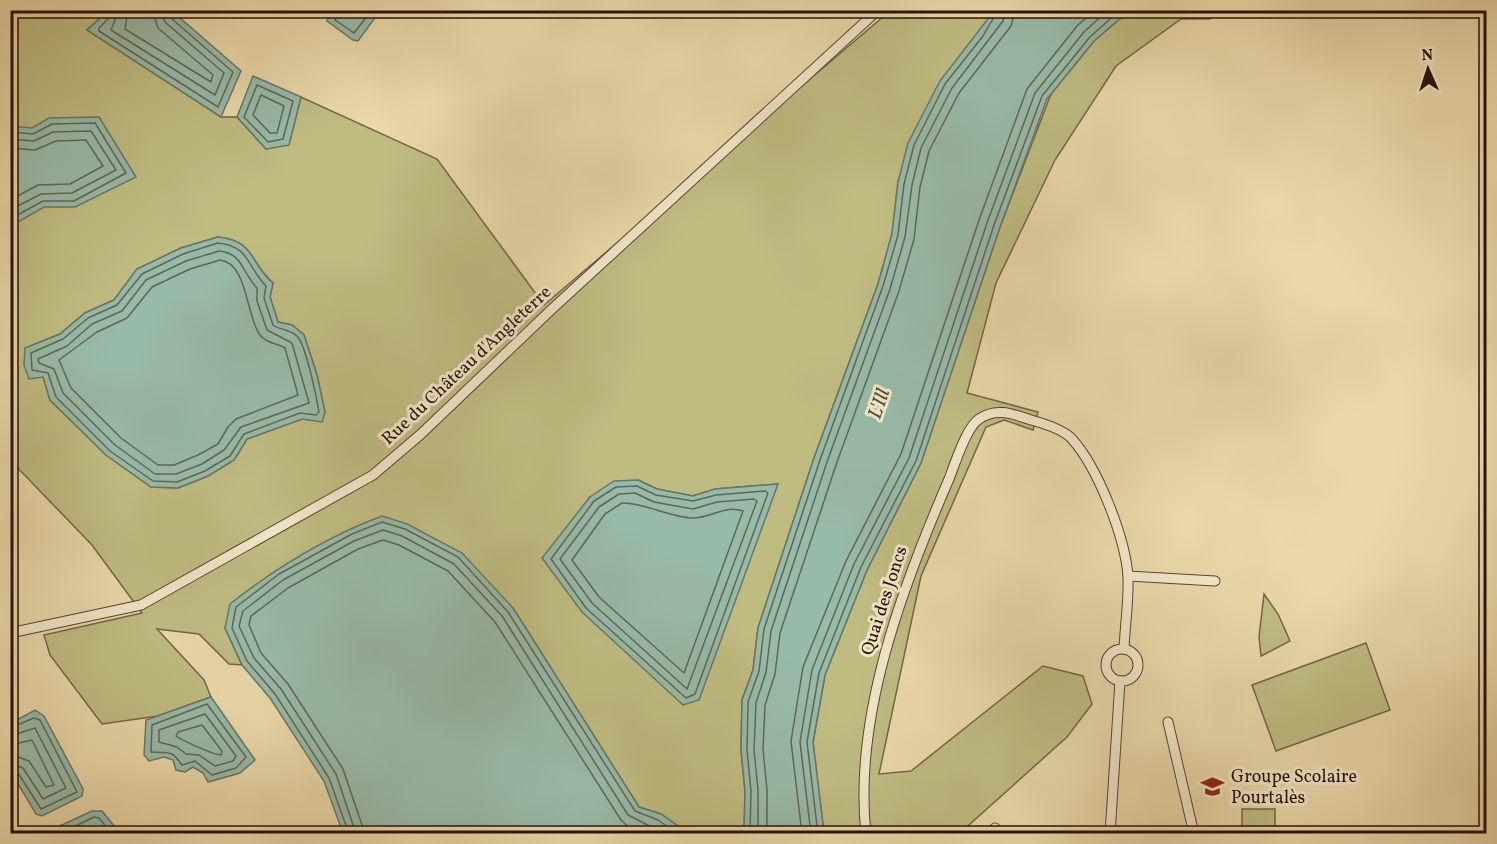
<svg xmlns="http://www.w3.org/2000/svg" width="1497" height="844" font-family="Vollkorn,serif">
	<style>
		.green { fill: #bfbc82; stroke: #726645; stroke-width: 1.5; fill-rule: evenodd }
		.water { fill: #98baa8; stroke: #6a7668; stroke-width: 1.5 }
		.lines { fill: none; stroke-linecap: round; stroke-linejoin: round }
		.shore { stroke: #5f6658; stroke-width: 1.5 }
		.street-casing { stroke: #574330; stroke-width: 11 }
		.street { stroke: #f1e6c7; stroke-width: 9 }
		.labels { text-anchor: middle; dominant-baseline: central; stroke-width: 6; stroke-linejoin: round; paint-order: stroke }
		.street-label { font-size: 18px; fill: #261108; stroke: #f1e6c7 }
		.poi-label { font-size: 18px; fill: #261108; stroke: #f1e6c7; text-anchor: start }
		.water-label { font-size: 20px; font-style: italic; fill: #4e4c40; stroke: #f1e6c7 }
	</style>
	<rect width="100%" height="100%" fill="#ead8a9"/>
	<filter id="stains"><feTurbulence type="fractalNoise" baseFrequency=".00333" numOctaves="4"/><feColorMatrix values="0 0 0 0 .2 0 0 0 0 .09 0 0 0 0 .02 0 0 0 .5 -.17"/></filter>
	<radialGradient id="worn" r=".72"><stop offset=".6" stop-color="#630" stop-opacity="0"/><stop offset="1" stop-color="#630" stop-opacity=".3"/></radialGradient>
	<g class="green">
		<path d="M11,11H108L87,30L221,117H237L266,149L289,144L301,97L437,159L544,305L890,11H994L979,32L898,182L892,234L878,284L814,458L758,628L753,670L742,700L741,750L745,791L744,833H688L661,814L639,807L513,608L225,628L242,665L229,664L199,634L157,629L204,680L211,697L158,716L102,724L50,655L44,635L142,613L92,545L11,461ZM218,237C256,241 249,263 273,283L270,297L278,322L292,325L304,335L317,375L325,412L321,421L302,419L247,439L234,460L208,476L178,488L151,487L106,455L50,400L43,377L26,348L60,334L85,313L114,300L137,269L181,248ZM638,480L657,489L693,496L715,489L778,484L579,512L590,497Z"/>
		<polygon points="1129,11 1219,11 1210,19 1181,19 1116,66 1055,160 996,283 967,393 1038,412 1033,430 1004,420 986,427 921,576 879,774 911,771 1043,666 1083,676 1092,704 1067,737 960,833 824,834 813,742 825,675 867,570 921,463 1000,227 1051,94 1094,41"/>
		<polygon points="1264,594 1278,614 1290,641 1261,656 1259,637"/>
		<polygon points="1366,643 1390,710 1276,751 1252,685"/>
		<rect x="1242" y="809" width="33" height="24"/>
	</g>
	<g class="water">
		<polygon points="108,11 172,11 241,71 221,117 87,30"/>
		<polygon points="331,11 331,10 380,11 358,41 353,40 327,21"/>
		<polygon points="994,11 1129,11 1094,41 1047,99 1000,227 921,463 867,570 825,675 813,742 824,833 744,833 745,791 741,750 742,700 753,670 758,628 814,458 878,284 892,234 898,182 908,143 940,81"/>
		<polygon points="253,76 301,97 289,145 266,149 237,117"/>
		<polygon points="99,117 136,177 75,207 44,207 11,226 11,126 32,128 49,118"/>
		<path d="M218,237C256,241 249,263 273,283L270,297L278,322L292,325L304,335L317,375L325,412L322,422L302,419L247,439L234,460L208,476L178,488L151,487L106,455L50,400L43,377L29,379L24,365L25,348L60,334L85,313L114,300L137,269L181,248Z"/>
		<polygon points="638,480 657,489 693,496 715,489 778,484 699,700 683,705 582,612 542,558 590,497 614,481"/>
		<path d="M382,516L407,524L462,553L513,608L639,807L661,814L688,833H343L324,781L270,698L242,665L225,628L230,604C277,567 326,537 382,516Z"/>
		<polygon points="211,697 255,760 240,773 208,782 203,773 193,767 185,772 176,770 173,760 164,757 149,761 144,755 146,720"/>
		<polygon points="35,710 44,716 83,789 82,796 42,816 36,814 11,772 11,723"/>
		<polygon points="92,811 102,811 120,833 52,833 55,828"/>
	</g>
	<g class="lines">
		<g class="shore">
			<polyline points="112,10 110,17 99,28 99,31 218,107 233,72 171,18 169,10"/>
			<polyline points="119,10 111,30 215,95 224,73 165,22 161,10"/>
			<polyline points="128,10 125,29 211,82 213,75 158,28 152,10"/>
			<polyline points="336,10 335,20 354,33 372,10"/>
			<polygon points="257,85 293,101 283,139 268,142 244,117"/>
			<polygon points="261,95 284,106 277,133 270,133 253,115"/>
			<polyline points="10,132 33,134 52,124 95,123 126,173 74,201 43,201 10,219"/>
			<polyline points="10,139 34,141 53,132 91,131 116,170 72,193 41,194 10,210"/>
			<polyline points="10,148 35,150 56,141 86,140 103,166 70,184 38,185 10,200"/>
			<path d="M218,243C250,246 247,267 266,286L264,298L273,325C281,331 291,329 298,337C307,350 316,395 319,412L316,415L300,413L244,434L230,456L205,471L177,482L153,481L110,451L56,397L48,373L32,370L31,353L63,339L88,318L117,305L142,274L183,254Z"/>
			<path d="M219,251C243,253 242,273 257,288V301L267,330L292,343L309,403L241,427L224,450L202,464L176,474H155L115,445L63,393L54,369L39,363L38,359L67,346L92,324L122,311L146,280L186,261Z"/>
			<path d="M220,260C248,263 246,317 260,335C267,344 277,343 285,348L298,395L236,419L228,427L218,444L198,455L174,465H158L121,438L71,388L59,360L97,332L127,318L152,287L190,269Z"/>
			<polygon points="637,486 656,495 693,501 716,495 765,491 768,493 695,694 686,698 586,608 551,559 594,501 616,487"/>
			<polygon points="635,493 654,502 693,509 717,502 754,499 757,501 687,689 592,603 560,559 599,507 619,494"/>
			<path d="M622,503C642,502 669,517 692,518C709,519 727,504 743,511L684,673L599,597L572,560L605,514Z"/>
			<path d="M207,704L246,757L236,768L212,775L195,761L182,765C170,748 169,754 151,752L152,725Z"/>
			<polygon points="205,714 236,756 233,761 215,766 199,755 186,754 177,747 159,742 159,730"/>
			<path d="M202,725L222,751L221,755C214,755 183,741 176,736L178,732Z"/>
			<polyline points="10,728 34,718 40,720 77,792 41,809 18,773 10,770"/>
			<polyline points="10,736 35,728 66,788 43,799 23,768 10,763"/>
			<polyline points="10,745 32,740 54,785 46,787 29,761 10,754"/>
			<polyline points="59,834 94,817 99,818 112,834"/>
			<polyline points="349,834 329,778 275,694 247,661 232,628 236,607 279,574 352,534 382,522 405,529 458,557 508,612 635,811 658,820 678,834"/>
			<polyline points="356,834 336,774 281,689 254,658 239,626 243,611 283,580 354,541 383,530 402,536 454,564 502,616 628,815 665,834"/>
			<polyline points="365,834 343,769 288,684 261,653 249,625 251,616 288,588 358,549 383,540 399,545 448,571 495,622 621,820 630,828 647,834"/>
			<polyline points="750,834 751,791 747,750 748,702 759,671 764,629 820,460 883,286 898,235 904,184 914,145 945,84 983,36 998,10"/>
			<polyline points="758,834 758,790 754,750 756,703 766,672 771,631 827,462 890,289 905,237 912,185 921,148 952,88 1003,21 1006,10"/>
			<polyline points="767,834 767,790 763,749 765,705 775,674 780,633 836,465 899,291 914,239 920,187 929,151 959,93 1011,26 1015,10"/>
			<polyline points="802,834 791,741 803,667 846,561 901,454 979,220 1027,89 1077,26 1095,10"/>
			<polyline points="811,834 800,742 812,670 854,564 909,458 987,223 1035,93 1084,32 1108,10"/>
			<polyline points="818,834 807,742 819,673 861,567 916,461 994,225 1042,96 1090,37 1120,10"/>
		</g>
		<defs>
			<g id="street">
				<polyline points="1128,576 1215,581"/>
				<polyline points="10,633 141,605 373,475 421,434 552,309 878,10"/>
				<circle cx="1122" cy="665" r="16"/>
				<polyline points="1168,722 1194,834"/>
				<path d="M866,834C853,717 903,585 949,479C955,464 966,428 979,419C996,407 1013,414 1031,420C1042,423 1064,430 1072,439C1098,468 1125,537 1128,576C1129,600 1125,625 1124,649"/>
				<polyline points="995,834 995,828"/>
				<polyline points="1110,834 1120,681"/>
			</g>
		</defs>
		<use href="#street" class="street-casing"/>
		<use href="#street" class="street"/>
	</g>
	<defs>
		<symbol id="school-bare" viewBox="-9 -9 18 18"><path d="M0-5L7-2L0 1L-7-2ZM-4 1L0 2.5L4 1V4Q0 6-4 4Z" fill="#8f2418" stroke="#f1e6c7" stroke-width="2.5" paint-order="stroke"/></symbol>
	</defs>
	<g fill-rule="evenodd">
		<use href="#school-bare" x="1196" y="770" width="33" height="33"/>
	</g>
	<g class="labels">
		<g class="street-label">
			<text transform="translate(467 366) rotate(-43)">Rue du Château d'Angleterre</text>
			<text transform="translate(885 601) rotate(-72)">Quai des Joncs</text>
		</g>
		<g class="poi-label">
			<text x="1231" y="777">Groupe Scolaire<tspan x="1231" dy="21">Pourtalès</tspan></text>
		</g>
		<g class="water-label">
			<text transform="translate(880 404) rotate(-71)">L'Ill</text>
		</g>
	</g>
	<rect width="1497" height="844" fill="none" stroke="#ead8a9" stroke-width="36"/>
	<rect x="12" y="12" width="1473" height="820" fill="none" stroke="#261108" stroke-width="3"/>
	<rect x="18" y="18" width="1461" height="808" fill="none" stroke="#261108" stroke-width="1.5"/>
	<g transform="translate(1428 69) rotate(357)" stroke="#f1e6c7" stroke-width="4.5" paint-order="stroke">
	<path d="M0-4.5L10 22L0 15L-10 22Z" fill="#261108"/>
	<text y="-9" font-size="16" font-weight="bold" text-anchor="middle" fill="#261108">N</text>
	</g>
	<rect width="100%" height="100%" filter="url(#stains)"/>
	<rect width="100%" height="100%" fill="url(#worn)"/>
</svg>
